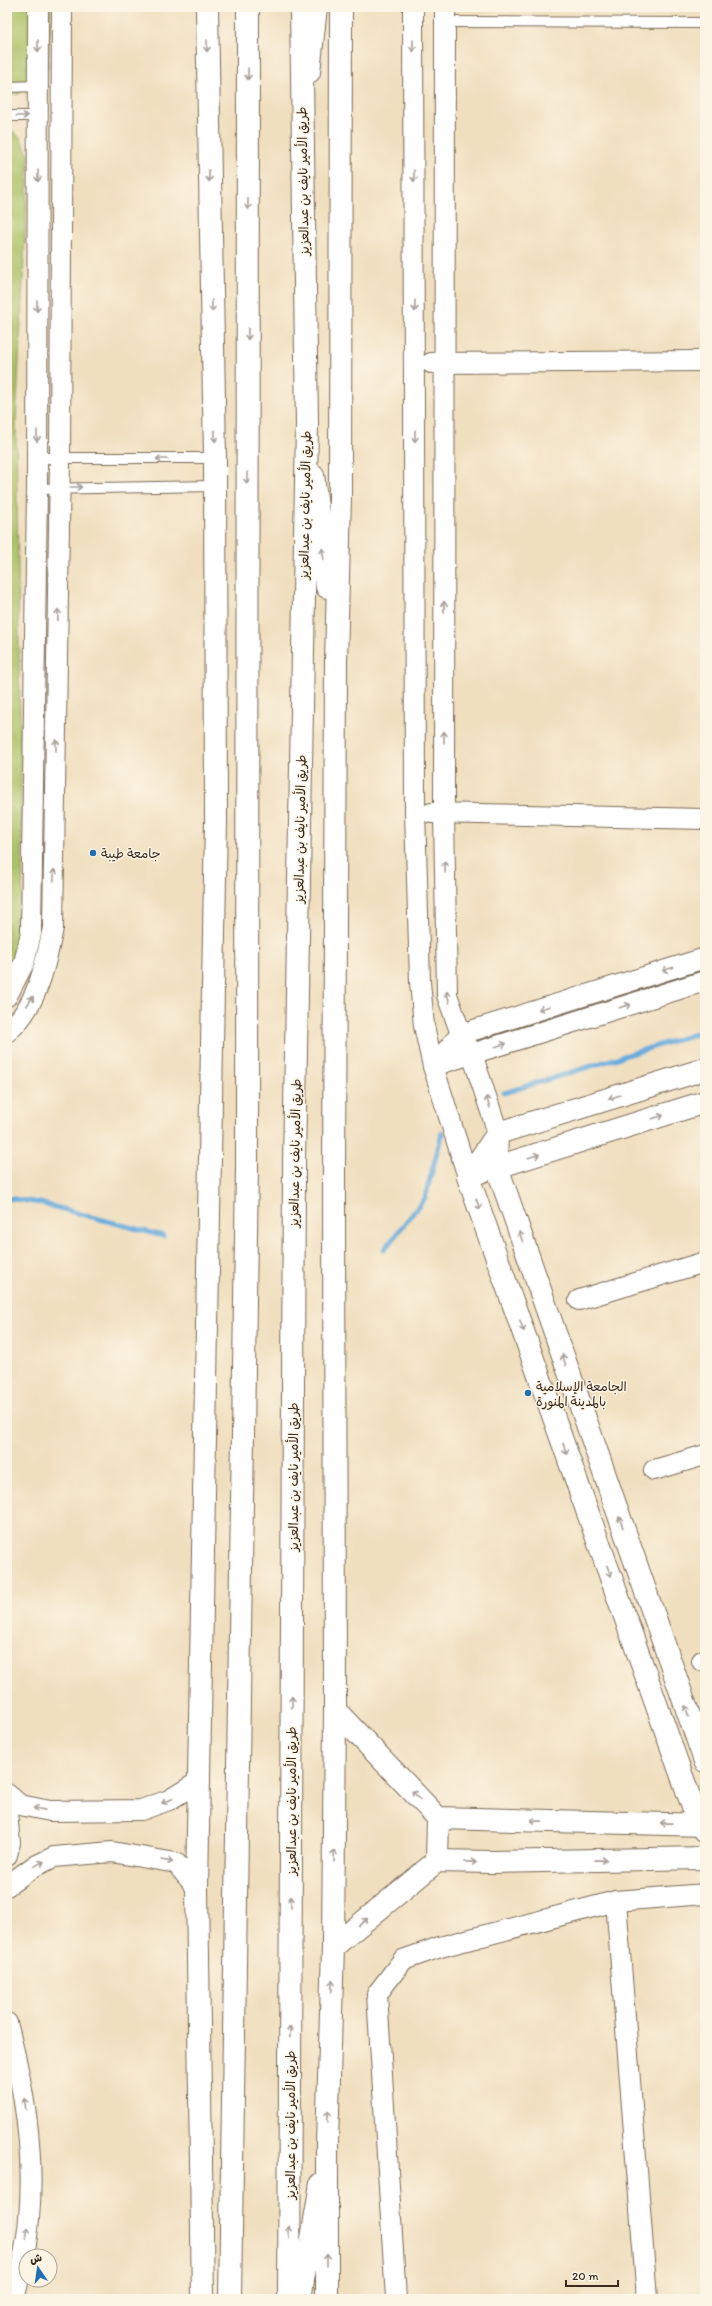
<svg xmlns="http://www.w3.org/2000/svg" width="712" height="2306" font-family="Itim,'Playpen Sans Arabic',sans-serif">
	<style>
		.grass { fill: #abc268; stroke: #737643 }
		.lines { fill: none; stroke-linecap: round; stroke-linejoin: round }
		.stream { stroke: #67abdc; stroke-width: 5 }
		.lane-casing { stroke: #7a6956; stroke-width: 12 }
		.street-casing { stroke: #7a6956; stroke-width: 22 }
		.secondary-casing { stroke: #7a6956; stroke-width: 24 }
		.highway-casing { stroke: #7a6956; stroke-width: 24 }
		.lane { stroke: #fff; stroke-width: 10 }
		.street { stroke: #fff; stroke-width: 20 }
		.secondary { stroke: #fff; stroke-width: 22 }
		.highway { stroke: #fff; stroke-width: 22 }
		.oneway { stroke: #a79f9a }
		.poi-dot { fill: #1f6fb2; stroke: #fcf5e5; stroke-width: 1.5 }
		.labels { text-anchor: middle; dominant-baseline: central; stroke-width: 3; stroke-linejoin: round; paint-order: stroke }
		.street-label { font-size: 13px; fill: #3b2a1e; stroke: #fcf5e5 }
		.poi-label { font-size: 13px; fill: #3b2a1e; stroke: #fcf5e5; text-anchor: start }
	</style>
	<rect width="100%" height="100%" fill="#fcf5e5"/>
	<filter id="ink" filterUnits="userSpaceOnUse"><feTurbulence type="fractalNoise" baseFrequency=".025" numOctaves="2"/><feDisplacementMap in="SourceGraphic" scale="8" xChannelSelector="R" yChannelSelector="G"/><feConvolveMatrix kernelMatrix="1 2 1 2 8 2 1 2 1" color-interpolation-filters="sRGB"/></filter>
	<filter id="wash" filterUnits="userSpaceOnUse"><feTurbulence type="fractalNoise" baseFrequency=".012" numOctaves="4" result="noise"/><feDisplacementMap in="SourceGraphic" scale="16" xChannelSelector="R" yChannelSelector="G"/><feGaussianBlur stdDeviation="0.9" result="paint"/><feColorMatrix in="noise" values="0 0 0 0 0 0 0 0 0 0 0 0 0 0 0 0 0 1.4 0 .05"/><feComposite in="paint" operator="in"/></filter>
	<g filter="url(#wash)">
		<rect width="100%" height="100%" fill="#f0dfbf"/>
		<g class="grass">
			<polygon points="7,7 51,7 48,69 19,94 7,94"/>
			<polygon points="7,127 20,137 29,155 16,424 23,933 17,961 7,982"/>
		</g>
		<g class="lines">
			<g class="stream">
				<polyline points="504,1093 705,1031"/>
				<polyline points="7,1198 40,1203 163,1236"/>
				<polyline points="384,1250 425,1198 442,1133"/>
			</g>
		</g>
	</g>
	<g filter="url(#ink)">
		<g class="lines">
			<defs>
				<g id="lane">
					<polyline points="445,22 705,23"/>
					<polyline points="7,87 38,86"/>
					<polyline points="7,116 38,116"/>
					<polyline points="37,458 215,458"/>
					<polyline points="37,489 215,486"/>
				</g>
				<g id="street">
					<polyline points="413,7 415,812 420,982 424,1026 433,1066 468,1177 497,1167 498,1133 472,1054 461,1034 447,995 444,813 445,7"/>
					<polyline points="431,363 705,361"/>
					<polyline points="431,813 705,819"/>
					<polyline points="705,958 461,1034 433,1066 705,981"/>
					<polyline points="7,996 24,963 31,933 37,489 38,7"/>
					<path d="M7,1032C37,1008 46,963 53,928L60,459L62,7"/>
					<polyline points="579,1300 705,1262"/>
					<polyline points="654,1470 705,1455"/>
					<polyline points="702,1661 705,1660"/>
					<polyline points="7,1794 20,1805 50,1811 141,1810 169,1800 200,1781"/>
					<polyline points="7,1813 10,1843 7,1855"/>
					<polyline points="7,1886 33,1867 54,1857 112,1852 176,1863 197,1888"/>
					<polyline points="616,1901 647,2299"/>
					<path d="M7,2023C24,2087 35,2152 29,2218C27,2246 21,2272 14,2299"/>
					<polyline points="301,2299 320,2183"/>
					<polyline points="396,2299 377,1994 403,1960 440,1947 616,1901 705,1894"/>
				</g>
				<g id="secondary">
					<polyline points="309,72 316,7"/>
					<polyline points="313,475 327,587"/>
					<polyline points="705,1069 498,1133 468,1177 699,1824 705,1832"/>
					<polyline points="705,1102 497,1167 705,1761"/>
					<polyline points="335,1710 438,1818 705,1825"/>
					<polyline points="437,1861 438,1818"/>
					<polyline points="333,1947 437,1861 492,1862 705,1858"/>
					<polyline points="203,2299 197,1888 216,820 215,458 207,7"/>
					<polyline points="327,2299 327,2143 333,1947 335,1710 334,1183 336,662 340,496 341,7"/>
				</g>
				<g id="highway">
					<polyline points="230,2299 247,1169 248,7"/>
					<polyline points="289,2299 294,1164 307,424 301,7"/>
				</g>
			</defs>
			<use href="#lane" class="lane-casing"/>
			<use href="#street" class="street-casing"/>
			<use href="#secondary" class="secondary-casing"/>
			<use href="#highway" class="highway-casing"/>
			<use href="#lane" class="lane"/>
			<use href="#street" class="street"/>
			<use href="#secondary" class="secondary"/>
			<use href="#highway" class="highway"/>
		</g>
		<defs><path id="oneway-shaft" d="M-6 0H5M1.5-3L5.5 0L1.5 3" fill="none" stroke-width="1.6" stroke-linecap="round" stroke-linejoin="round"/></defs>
		<g class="oneway">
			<use href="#oneway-shaft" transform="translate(38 46) rotate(90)"/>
			<use href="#oneway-shaft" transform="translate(207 46) rotate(90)"/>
			<use href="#oneway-shaft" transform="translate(413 46) rotate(90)"/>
			<use href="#oneway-shaft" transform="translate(248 74) rotate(90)"/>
			<use href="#oneway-shaft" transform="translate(22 116)"/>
			<use href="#oneway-shaft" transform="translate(38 176) rotate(90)"/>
			<use href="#oneway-shaft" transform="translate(209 176) rotate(89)"/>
			<use href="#oneway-shaft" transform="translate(414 176) rotate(90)"/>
			<use href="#oneway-shaft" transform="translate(248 204) rotate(90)"/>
			<use href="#oneway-shaft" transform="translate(37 306) rotate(90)"/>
			<use href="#oneway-shaft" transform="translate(212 306) rotate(89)"/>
			<use href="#oneway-shaft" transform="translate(415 306) rotate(90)"/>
			<use href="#oneway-shaft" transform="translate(248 334) rotate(90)"/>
			<use href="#oneway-shaft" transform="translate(37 436) rotate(90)"/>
			<use href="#oneway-shaft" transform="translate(215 436) rotate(89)"/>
			<use href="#oneway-shaft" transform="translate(415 436) rotate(90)"/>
			<use href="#oneway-shaft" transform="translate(162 459) rotate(180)"/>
			<use href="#oneway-shaft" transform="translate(247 478) rotate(90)"/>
			<use href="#oneway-shaft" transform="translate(76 487)"/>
			<use href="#oneway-shaft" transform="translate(323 554) rotate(-97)"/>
			<use href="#oneway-shaft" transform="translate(444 607) rotate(-90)"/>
			<use href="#oneway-shaft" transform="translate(58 615) rotate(-89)"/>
			<use href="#oneway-shaft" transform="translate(444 737) rotate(-90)"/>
			<use href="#oneway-shaft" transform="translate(56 745) rotate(-89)"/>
			<use href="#oneway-shaft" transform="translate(445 867) rotate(-91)"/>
			<use href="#oneway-shaft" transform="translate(54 875) rotate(-89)"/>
			<use href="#oneway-shaft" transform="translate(668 969) rotate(163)"/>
			<use href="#oneway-shaft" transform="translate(448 997) rotate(-104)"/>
			<use href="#oneway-shaft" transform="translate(30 1001) rotate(-57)"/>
			<use href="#oneway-shaft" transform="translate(625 1006) rotate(-17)"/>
			<use href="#oneway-shaft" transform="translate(544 1008) rotate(163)"/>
			<use href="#oneway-shaft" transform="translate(501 1045) rotate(-17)"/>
			<use href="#oneway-shaft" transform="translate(614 1097) rotate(163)"/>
			<use href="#oneway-shaft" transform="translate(488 1102) rotate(-108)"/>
			<use href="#oneway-shaft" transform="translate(658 1117) rotate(-17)"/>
			<use href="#oneway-shaft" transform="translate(534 1156) rotate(-17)"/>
			<use href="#oneway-shaft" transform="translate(478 1204) rotate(70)"/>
			<use href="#oneway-shaft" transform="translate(521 1237) rotate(-109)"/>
			<use href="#oneway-shaft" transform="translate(522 1326) rotate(70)"/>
			<use href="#oneway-shaft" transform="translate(564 1360) rotate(-109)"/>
			<use href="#oneway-shaft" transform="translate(565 1449) rotate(70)"/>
			<use href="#oneway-shaft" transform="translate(621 1522) rotate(-109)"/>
			<use href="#oneway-shaft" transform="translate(609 1571) rotate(70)"/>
			<use href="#oneway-shaft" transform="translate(292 1702) rotate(-90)"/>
			<use href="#oneway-shaft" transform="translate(687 1711) rotate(-109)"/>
			<use href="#oneway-shaft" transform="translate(416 1795) rotate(-134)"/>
			<use href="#oneway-shaft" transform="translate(167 1801) rotate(157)"/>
			<use href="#oneway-shaft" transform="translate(39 1809) rotate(-169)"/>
			<use href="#oneway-shaft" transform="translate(536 1821) rotate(-179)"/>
			<use href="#oneway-shaft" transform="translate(666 1823) rotate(-179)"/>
			<use href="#oneway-shaft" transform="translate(334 1856) rotate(-90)"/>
			<use href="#oneway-shaft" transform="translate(601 1860) rotate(-1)"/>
			<use href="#oneway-shaft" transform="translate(167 1861) rotate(10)"/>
			<use href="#oneway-shaft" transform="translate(471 1862) rotate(1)"/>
			<use href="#oneway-shaft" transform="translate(39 1864) rotate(-26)"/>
			<use href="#oneway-shaft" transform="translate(291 1902) rotate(-90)"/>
			<use href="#oneway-shaft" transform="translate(363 1922) rotate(-39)"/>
			<use href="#oneway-shaft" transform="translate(332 1986) rotate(-88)"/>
			<use href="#oneway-shaft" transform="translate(290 2032) rotate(-90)"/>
			<use href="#oneway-shaft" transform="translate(25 2104) rotate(-99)"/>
			<use href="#oneway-shaft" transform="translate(328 2116) rotate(-88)"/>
			<use href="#oneway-shaft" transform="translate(289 2232) rotate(-90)"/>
			<use href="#oneway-shaft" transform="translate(27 2233) rotate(-82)"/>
			<use href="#oneway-shaft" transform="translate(327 2260) rotate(-90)"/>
		</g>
	</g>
	<g class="poi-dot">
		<circle cx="93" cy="853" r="4"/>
		<circle cx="528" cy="1393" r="4"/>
	</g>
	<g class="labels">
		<g class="street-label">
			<text transform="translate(303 181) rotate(-91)">طريق الأمير نايف بن عبدالعزيز</text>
			<text transform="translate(305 505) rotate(-89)">طريق الأمير نايف بن عبدالعزيز</text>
			<text transform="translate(300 829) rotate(-89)">طريق الأمير نايف بن عبدالعزيز</text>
			<text transform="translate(295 1153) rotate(-89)">طريق الأمير نايف بن عبدالعزيز</text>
			<text transform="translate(293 1477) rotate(-90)">طريق الأمير نايف بن عبدالعزيز</text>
			<text transform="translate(291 1801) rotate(-90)">طريق الأمير نايف بن عبدالعزيز</text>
			<text transform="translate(290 2125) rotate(-90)">طريق الأمير نايف بن عبدالعزيز</text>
		</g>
		<g class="poi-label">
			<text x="101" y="853">جامعة طيبة</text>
			<text x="536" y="1386">الجامعة الإسلامية<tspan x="536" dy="15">بالمدينة المنورة</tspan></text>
		</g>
	</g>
	<rect width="712" height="2306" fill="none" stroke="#fcf5e5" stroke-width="24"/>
	<g transform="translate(38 2268) rotate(347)"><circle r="19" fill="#fcf5e5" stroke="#afa495"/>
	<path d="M0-3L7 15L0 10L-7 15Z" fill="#1f6fb2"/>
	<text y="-6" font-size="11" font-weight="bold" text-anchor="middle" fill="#3b2a1e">ش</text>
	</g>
	<path d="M566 2280v6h52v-6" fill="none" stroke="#3b2a1e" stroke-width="2"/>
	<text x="572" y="2280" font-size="12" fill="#3b2a1e" stroke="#fcf5e5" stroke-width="3" paint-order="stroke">20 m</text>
</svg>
